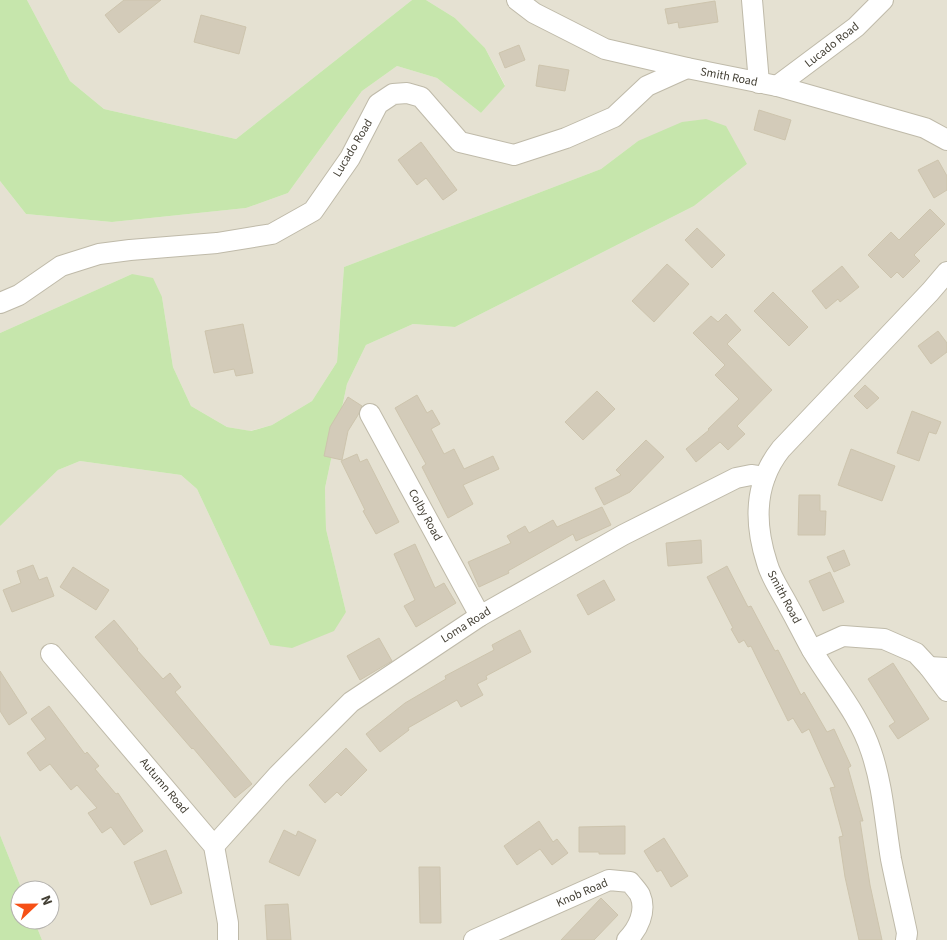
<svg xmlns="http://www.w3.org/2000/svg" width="947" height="940" font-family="'Source Sans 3',sans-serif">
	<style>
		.residential { fill: #e5e1d2 }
		.green { fill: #c6e6ac }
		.building { fill: #d3cbb9; stroke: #cdc4ad }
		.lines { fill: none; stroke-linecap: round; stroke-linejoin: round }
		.minor-casing { stroke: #bfbaa9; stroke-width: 22 }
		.minor { stroke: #fff; stroke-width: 20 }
		.labels { text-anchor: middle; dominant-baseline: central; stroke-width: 4; stroke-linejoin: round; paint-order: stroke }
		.street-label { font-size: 12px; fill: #433f34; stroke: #fff }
	</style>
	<rect width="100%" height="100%" fill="#f1efe3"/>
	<g class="residential">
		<polygon points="27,0 412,0 236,139 104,109 70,81"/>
		<polygon points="426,0 947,0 947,940 42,940 34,920 50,920 50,890 22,890 0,835 0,526 1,524 58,470 80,461 181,475 197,489 270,645 346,612 326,529 325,488 347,384 366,345 413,324 455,327 694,206 747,164 638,141 601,169 344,267 337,362 312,401 272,425 250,431 227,427 191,406 173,367 162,297 132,274 0,333 0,181 26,214 112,222 246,208 288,193 362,91 397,66 437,78 481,113 505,85 485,48 455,18"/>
	</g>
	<g class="green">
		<polygon points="0,0 27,0 70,81 104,109 236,139 412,0 426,0 455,18 485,48 505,86 481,113 437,78 397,66 362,91 288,193 246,208 112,222 26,214 0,181"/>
		<polygon points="706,119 726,126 747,164 694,206 455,327 413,324 366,345 347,384 325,488 326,529 346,612 334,631 292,648 270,645 197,489 181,475 80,461 58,470 0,526 0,333 132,274 153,278 162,297 173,367 191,406 227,427 251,431 272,425 312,401 337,362 344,267 601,169 638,141 682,122"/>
		<polygon points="0,835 22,890 20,890 20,920 34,920 42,940 0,940"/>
	</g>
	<g class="building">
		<polygon points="124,0 161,0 119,33 105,15"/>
		<polygon points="715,1 718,22 679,28 678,22 668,24 665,9"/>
		<polygon points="201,15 246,27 239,54 194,42"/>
		<polygon points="519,45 525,60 505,68 499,53"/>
		<polygon points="539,65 569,70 565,91 536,86"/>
		<polygon points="759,110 791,120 785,140 754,130"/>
		<polygon points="421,142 457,190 443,200 426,178 417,185 398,160"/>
		<polygon points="938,160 947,176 947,190 934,198 918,170"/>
		<polygon points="930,209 945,224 914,255 920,261 903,278 897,272 891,278 868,255 891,232 899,240"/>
		<polygon points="697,228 725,255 712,268 685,240"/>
		<polygon points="667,264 689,284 654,322 632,301"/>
		<polygon points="842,266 859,287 840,302 838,299 826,309 812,291"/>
		<polygon points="773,292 808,327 789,346 754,311"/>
		<polygon points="726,314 741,330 727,344 772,390 737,426 745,434 728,450 720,442 696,462 686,449 709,430 708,429 739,399 715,375 725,365 693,333 711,316 718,322"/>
		<polygon points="243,324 253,373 236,376 234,369 214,373 205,331"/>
		<polygon points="938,331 947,343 947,352 931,364 918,346"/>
		<polygon points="865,385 879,398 867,409 854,396"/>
		<polygon points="597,391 615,409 583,440 565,422"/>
		<polygon points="417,395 427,413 432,410 440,424 431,429 444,454 454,449 464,469 493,456 499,469 463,485 473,504 448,518 422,467 426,464 395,408"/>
		<polygon points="348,397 362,406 358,415 348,431 342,460 324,456 330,427"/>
		<polygon points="912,411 941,422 936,434 929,432 919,461 897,453"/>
		<polygon points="646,440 664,457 630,492 604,505 595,488 621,475 616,470"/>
		<polygon points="851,449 895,466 882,501 838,485"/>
		<polygon points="357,454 360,462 367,459 399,522 376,534 363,511 365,510 341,461"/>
		<polygon points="799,495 820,495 820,511 826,511 825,535 798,535"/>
		<polygon points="602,507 611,525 576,541 573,534 508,571 509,573 479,587 468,562 511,543 507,536 525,526 529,533 553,520 557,527"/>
		<polygon points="701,540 702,563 668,566 666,543"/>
		<polygon points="415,544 435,588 444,583 456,603 416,627 404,606 415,600 394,554"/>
		<polygon points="844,550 850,565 834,572 827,557"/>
		<polygon points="33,565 39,580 47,577 54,596 12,612 3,590 21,583 17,571"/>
		<polygon points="727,566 748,607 751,606 775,651 778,650 801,695 804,692 827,732 834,729 851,766 848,768 863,821 860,821 870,885 882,940 859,940 845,877 839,837 843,836 830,788 835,787 809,729 802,733 793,718 788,721 751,646 748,647 744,640 739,643 731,629 733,628 707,577"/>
		<polygon points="73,567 109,590 96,610 60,587"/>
		<polygon points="830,572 844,602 823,611 809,581"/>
		<polygon points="604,580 615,600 588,615 577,595"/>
		<polygon points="114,620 138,649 137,650 163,679 170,673 181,687 175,692 252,784 235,798 193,748 192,749 95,637"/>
		<polygon points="520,630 531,652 486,676 487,679 477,684 483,695 461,707 457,700 408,728 409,730 380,752 366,734 405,703 446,679 445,676 494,650 492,645"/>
		<polygon points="379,638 392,661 360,680 347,656"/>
		<polygon points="893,663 929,719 898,739 889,726 895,722 868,679"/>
		<polygon points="0,671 27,713 9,725 0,711"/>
		<polygon points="49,706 85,754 87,752 99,766 95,769 116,794 118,793 143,831 124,845 111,827 102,833 88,813 97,808 77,785 71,790 50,764 40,771 27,753 46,739 31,719"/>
		<polygon points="346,748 367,770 341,796 337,792 325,803 309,785"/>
		<polygon points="539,821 553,842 557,839 568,853 552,865 540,849 517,865 504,846"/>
		<polygon points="625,826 625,854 599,854 599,852 579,852 579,827"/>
		<polygon points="284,830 296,836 298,831 316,840 299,876 269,862"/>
		<polygon points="664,838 688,876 671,887 661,870 657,872 644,851"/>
		<polygon points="166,850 182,893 151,905 134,862"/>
		<polygon points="419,867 440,867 441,923 420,923"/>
		<polygon points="601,898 618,915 594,940 561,940"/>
		<polygon points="288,904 291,940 267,940 265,905"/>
	</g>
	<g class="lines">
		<defs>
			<g id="minor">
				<polyline points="517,0 534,13 605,49 687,68 777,86 925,128 947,140"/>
				<polyline points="752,0 759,83"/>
				<polyline points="777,86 856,27 883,0"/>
				<polyline points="0,303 19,295 61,266 99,254 130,250 217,243 272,234 313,211 350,158 378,104 393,94 407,93 421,97 460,142 514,155 566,138 614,117 647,86 687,68"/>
				<polyline points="370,414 480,616"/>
				<polyline points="812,650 843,636 884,639 916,653 929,667"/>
				<polyline points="51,654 214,846 228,923 228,940"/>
				<polyline points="947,668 929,667 947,691"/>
				<polyline points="214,846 278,775 351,702 480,616 623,535 736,478 751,475 765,477"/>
				<path d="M474,940L609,880L630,882C633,886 638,891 640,895C647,911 638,929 627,940"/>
				<path d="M906,940L907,933C902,909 896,884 891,859C885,823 883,786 871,751C859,714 832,684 812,650C804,636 797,621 789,607C782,593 771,578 767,563C754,523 754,483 781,449L930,292L947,272"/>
			</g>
		</defs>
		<use href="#minor" class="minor-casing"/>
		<use href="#minor" class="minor"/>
	</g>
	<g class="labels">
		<g class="street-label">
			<text transform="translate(832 45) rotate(-38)">Lucado Road</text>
			<text transform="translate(729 77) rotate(11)">Smith Road</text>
			<text transform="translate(353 148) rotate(-59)">Lucado Road</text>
			<text transform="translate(425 515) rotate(61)">Colby Road</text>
			<text transform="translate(784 597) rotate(62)">Smith Road</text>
			<text transform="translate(466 625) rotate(-32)">Loma Road</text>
			<text transform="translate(164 786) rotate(50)">Autumn Road</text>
			<text transform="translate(582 893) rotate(-23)">Knob Road</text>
		</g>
	</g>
	<g transform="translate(35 905) rotate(68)"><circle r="24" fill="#ffffff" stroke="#b4b2ae"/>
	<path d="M0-4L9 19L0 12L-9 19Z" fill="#f65016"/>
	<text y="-8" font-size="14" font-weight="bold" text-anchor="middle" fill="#433f34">N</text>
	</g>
</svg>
